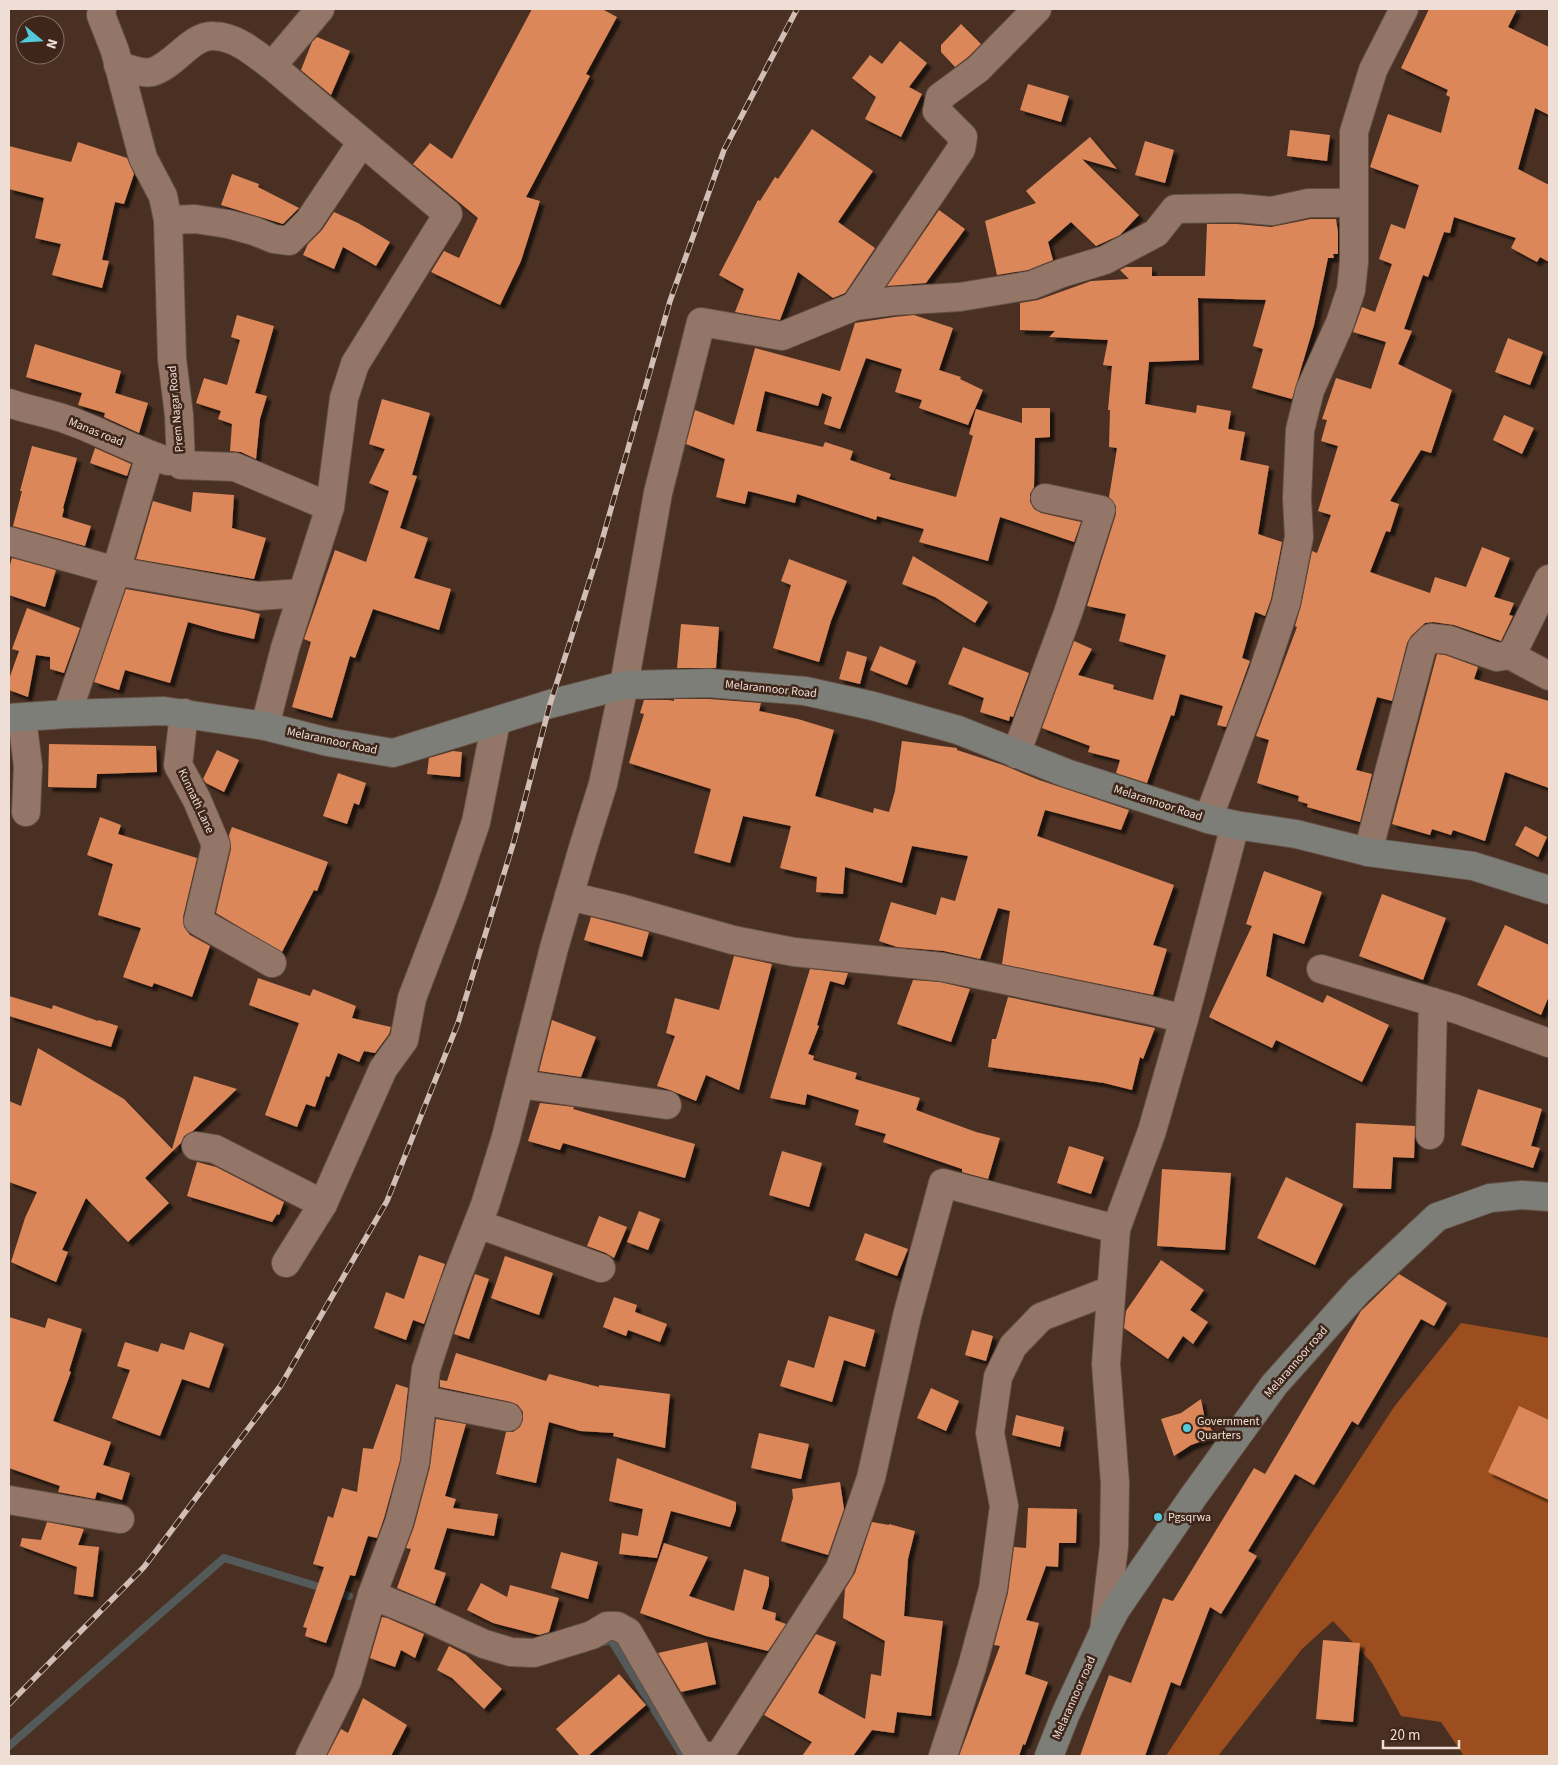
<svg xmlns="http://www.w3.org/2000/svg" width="1558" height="1765" font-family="'Source Sans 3',sans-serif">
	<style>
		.forest { fill: #9c4e1e }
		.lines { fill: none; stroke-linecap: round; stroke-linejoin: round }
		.stream { stroke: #535a59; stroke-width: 8 }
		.building { fill: #db875a; filter: url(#shadow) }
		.street-casing { stroke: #644f44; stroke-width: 30 }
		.secondary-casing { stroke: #644f44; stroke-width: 30 }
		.street { stroke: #937668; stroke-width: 28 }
		.secondary { stroke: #7d7e77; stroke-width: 28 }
		.rail-casing { stroke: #d1bfb6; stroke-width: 5.5 }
		.rail { stroke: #3e261a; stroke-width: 4; stroke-dasharray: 11; stroke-linecap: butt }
		.poi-dot { fill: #53cadc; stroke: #3e261a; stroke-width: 2 }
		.labels { text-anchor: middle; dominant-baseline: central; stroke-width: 5; stroke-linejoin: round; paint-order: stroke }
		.street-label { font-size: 12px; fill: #efded6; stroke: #3e261a }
		.poi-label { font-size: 12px; fill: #efded6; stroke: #3e261a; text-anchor: start }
	</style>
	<defs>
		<filter id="shadow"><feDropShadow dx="4.5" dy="4.5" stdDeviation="1" flood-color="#0009"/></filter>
	</defs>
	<rect width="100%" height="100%" fill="#493023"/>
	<polygon class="forest" points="1461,1323 1549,1338 1549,1756 1464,1756 1441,1722 1401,1716 1372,1663 1333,1621 1302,1649 1218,1756 1166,1756 1394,1407"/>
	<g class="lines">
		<g class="stream">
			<polyline points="600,1643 611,1640 683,1756"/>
			<polyline points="9,1746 224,1558 349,1596"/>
		</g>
	</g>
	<g class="building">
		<polygon points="532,9 602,9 617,17 586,74 590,76 526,197 540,201 521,261 500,305 431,272 444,251 459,258 478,218 413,164 430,143 452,159"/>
		<polygon points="1429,9 1517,9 1508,27 1549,47 1549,115 1535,108 1518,169 1549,185 1549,262 1540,257 1537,262 1511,248 1516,238 1454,217 1450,233 1444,232 1428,277 1423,275 1404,329 1412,331 1398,364 1452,390 1431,453 1421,450 1390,501 1399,504 1390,532 1386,531 1370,572 1430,593 1435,577 1466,587 1482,547 1510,558 1494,597 1514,603 1509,615 1513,616 1501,641 1454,625 1433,622 1425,623 1411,636 1407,643 1392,701 1377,697 1356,770 1372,774 1360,822 1307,807 1308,804 1298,801 1299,796 1257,783 1269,740 1256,736 1297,627 1295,626 1301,606 1312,551 1317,553 1331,515 1318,511 1338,446 1321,441 1327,420 1322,419 1336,378 1371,389 1386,342 1353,332 1362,307 1375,312 1392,264 1379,259 1391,224 1405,229 1419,185 1370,167 1388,114 1441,133 1450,97 1446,95 1448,90 1401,68"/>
		<polygon points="961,24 981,44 968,57 955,67 941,52 941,45"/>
		<polygon points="317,37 350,51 331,95 301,70 312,42"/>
		<polygon points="900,41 927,63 909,87 922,94 901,137 865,119 876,97 852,78 870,55 882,64"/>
		<polygon points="1028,84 1069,96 1061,122 1020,110"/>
		<polygon points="812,129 873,171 838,222 875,248 845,293 833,298 798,272 780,320 735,312 744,289 719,275 758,200 760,201 775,177 778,179"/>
		<polygon points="1290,130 1330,135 1327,161 1287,156"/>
		<polygon points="1090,137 1117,169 1082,159 1139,215 1120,235 1096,246 1071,222 1048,242 1053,260 1028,270 997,275 985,221 1036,203 1026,191"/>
		<polygon points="1145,141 1174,150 1165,183 1135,175"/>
		<polygon points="78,142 127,158 134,174 124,204 115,202 102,260 109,261 102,288 52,275 61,244 35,238 44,198 9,189 9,146 71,162"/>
		<polygon points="232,174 259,184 258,187 299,208 283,224 221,205"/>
		<polygon points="939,210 965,229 926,283 887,286"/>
		<polygon points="334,212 358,223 390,242 376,266 343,247 334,269 303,255 308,244 322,230"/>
		<polygon points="1311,219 1336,219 1338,232 1338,254 1333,254 1334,258 1328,258 1314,325 1292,399 1252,388 1263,349 1253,346 1266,300 1198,298 1199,360 1149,362 1145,404 1196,413 1197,405 1231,411 1228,429 1245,432 1240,460 1269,466 1258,534 1282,542 1271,599 1265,616 1255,612 1242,658 1250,661 1226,727 1217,725 1223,706 1180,694 1174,716 1171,715 1147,783 1116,773 1120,760 1088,752 1090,746 1042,728 1074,641 1092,649 1078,675 1114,685 1113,689 1153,700 1166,655 1119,641 1126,614 1087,606 1116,514 1116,506 1109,497 1117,448 1109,447 1110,410 1108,410 1112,366 1103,365 1108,340 1049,337 1055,331 1020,330 1020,303 1038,300 1091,281 1129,279 1120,270 1126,267 1152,267 1152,276 1205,276 1207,224 1237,224 1271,227"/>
		<polygon points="237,315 274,326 255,393 267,396 260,419 256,459 241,452 230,451 232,424 218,419 221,411 196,403 204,378 227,385 240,340 231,337"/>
		<polygon points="914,315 953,328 939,370 961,377 960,379 983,390 968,425 919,408 922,400 895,392 902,369 866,358 840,429 824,424 832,397 822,393 818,406 765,391 756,431 823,447 825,442 853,451 850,460 891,474 889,479 956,497 973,436 969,434 976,409 1022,423 1022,408 1050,408 1050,437 1035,438 1034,487 1030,494 1030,502 1034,509 1041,513 1081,522 1074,542 1000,517 988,561 919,542 924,529 877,516 876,520 797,494 795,503 748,491 745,504 716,497 725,459 686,444 695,410 734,425 755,348 840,371 855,323 894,317"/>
		<polygon points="1508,338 1543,352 1530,385 1495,372"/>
		<polygon points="35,344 121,371 115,393 148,403 139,433 104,417 105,413 78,405 82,393 26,377"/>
		<polygon points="382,399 430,413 412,475 417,476 400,528 428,538 414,578 451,589 439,630 373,609 355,658 350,656 332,718 292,707 311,642 304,639 335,550 366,562 389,491 369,483 385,449 369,444"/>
		<polygon points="1504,415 1534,428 1522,454 1493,440"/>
		<polygon points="32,446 77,458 63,508 64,509 62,517 91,526 85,546 13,526 22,491 20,491"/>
		<polygon points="95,448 131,464 127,476 90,463"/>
		<polygon points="193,492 234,495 232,528 266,538 254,579 136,559 153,501 191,512"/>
		<polygon points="913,556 988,602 975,623 935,597 902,584"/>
		<polygon points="12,558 56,570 45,607 9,595 9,568"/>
		<polygon points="789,559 847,581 831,621 819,662 773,648 791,585 781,581"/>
		<polygon points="126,589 245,610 260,614 254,639 219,631 188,622 170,683 125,670 119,690 94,682"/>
		<polygon points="27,608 80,628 64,673 50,669 50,657 36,655 28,697 9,690 9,679 19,651 12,649"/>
		<polygon points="681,624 719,627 716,668 677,668"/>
		<polygon points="880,646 916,661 907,685 870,670"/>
		<polygon points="963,647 1029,673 1013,717 1010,716 1009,721 980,712 984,698 948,684"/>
		<polygon points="847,651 867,657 860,684 839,679"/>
		<polygon points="1437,654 1445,655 1478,667 1474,679 1549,701 1549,788 1505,772 1485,841 1453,830 1451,835 1432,829 1430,835 1392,824"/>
		<polygon points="674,699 709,699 761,703 759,711 798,719 834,730 815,796 873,813 874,808 889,812 895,791 902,741 957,748 957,750 1003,765 1039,780 1129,810 1121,830 1045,810 1037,836 1174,885 1153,945 1167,949 1153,995 1002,964 1010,911 998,908 980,959 944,951 897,947 879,941 891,902 936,915 941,897 955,901 968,856 912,846 902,883 845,867 843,894 816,892 817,877 780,868 791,826 743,816 730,863 694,853 711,789 629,763 644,714 640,713 644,700 669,700 674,701"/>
		<polygon points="49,744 156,746 157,772 97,774 96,788 48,787"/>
		<polygon points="217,750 239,760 224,792 206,783 203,779"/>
		<polygon points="453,751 462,752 460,777 427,774 429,758"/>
		<polygon points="338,773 366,783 359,805 354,803 347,824 323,816"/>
		<polygon points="100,817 121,825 118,834 197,858 183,917 184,927 190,935 210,946 192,997 154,983 152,987 123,977 141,928 98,915 113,864 87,855"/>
		<polygon points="1525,826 1547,837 1538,857 1515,845"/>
		<polygon points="232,827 328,862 317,891 314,890 282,952 216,913 231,849 229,835"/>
		<polygon points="1264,871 1322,892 1304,944 1273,933 1266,976 1323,1003 1327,995 1389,1025 1362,1082 1276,1040 1272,1048 1209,1017 1252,926 1246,924"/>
		<polygon points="1382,894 1446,918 1423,980 1359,956"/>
		<polygon points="591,917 649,932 642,957 584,940"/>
		<polygon points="1505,925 1549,945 1549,996 1541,1015 1477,985"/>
		<polygon points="734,956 772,964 739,1090 706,1075 696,1101 670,1090 657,1086 675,1036 666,1033 675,998 719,1010"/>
		<polygon points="810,969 848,973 844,985 830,981 817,1025 819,1026 808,1054 814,1056 813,1060 857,1073 855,1079 920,1098 916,1110 976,1132 1000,1138 988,1179 962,1172 962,1169 883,1142 886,1134 855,1125 859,1110 807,1094 805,1105 770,1098"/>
		<polygon points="258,978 310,996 313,989 356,1006 352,1018 391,1027 389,1034 375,1053 364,1051 359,1062 338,1053 329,1077 326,1076 315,1107 306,1104 297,1127 265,1115 299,1023 249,1005"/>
		<polygon points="913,980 940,982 970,989 951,1042 897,1024"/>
		<polygon points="9,996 52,1009 53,1005 98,1021 99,1020 118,1026 111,1047 9,1016"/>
		<polygon points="1008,997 1155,1028 1143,1059 1140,1057 1132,1090 1104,1083 988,1067 992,1039 996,1039"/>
		<polygon points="552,1020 596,1037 581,1077 539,1071"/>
		<polygon points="38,1048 124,1099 172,1149 194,1076 237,1089 193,1131 184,1136 181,1143 145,1178 169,1203 128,1242 86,1198 62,1250 68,1252 56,1282 11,1262 25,1218 37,1192 9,1182 9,1101 21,1106"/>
		<polygon points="1478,1089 1542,1109 1531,1146 1540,1148 1533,1168 1461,1145"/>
		<polygon points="540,1103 574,1107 573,1109 695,1144 685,1178 563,1143 560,1150 528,1141"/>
		<polygon points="1356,1123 1415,1126 1414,1158 1393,1157 1391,1189 1353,1188"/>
		<polygon points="1069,1146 1104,1157 1091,1194 1057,1183"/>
		<polygon points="782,1151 822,1163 809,1207 769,1195"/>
		<polygon points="197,1162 216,1167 284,1202 279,1215 277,1214 272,1222 187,1196"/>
		<polygon points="1162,1169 1231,1173 1225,1250 1157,1246"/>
		<polygon points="1286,1177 1343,1204 1315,1265 1257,1238"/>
		<polygon points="639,1211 660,1219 648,1250 627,1242"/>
		<polygon points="599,1216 627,1227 614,1258 606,1253 587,1246"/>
		<polygon points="865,1233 908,1249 897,1276 855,1260"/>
		<polygon points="419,1255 445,1264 424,1324 413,1320 406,1340 374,1328 386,1292 404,1299"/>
		<polygon points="505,1256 553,1273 539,1315 491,1298"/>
		<polygon points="1161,1260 1204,1290 1190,1310 1208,1322 1193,1344 1183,1336 1168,1359 1124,1328 1126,1311"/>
		<polygon points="475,1274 489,1279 469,1339 454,1334"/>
		<polygon points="1399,1274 1447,1303 1434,1326 1421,1319 1358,1425 1352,1421 1314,1485 1295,1474 1248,1551 1257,1556 1221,1614 1210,1607 1180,1686 1171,1682 1145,1756 1080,1756 1109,1675 1131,1683 1163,1598 1173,1601 1254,1468 1265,1474 1361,1311"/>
		<polygon points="614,1297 637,1305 635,1312 667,1324 660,1342 628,1330 626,1336 603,1327"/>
		<polygon points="829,1316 875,1330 865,1367 844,1360 832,1402 780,1386 788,1360 814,1368"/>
		<polygon points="9,1317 45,1328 48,1318 82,1329 69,1371 71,1372 53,1421 111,1442 103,1465 130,1473 122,1500 97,1492 95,1499 58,1492 60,1486 9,1468"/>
		<polygon points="972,1330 993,1336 986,1361 965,1355"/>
		<polygon points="190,1332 224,1344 209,1388 182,1379 160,1436 112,1418 130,1370 117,1366 125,1342 158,1352 161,1343 184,1350"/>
		<polygon points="456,1353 546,1381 549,1374 599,1387 599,1385 670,1394 665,1448 613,1436 614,1433 580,1431 549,1422 536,1483 496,1474 506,1432 513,1432 520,1427 523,1420 523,1412 518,1405 511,1402 440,1387 440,1380 447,1381"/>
		<polygon points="396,1384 408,1388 400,1460 384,1518 377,1538 368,1536 355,1576 350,1575 326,1643 305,1636 307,1628 303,1627 324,1567 313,1564 328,1516 333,1518 342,1488 357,1492 363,1448 373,1449"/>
		<polygon points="931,1388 959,1401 946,1431 917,1418"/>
		<polygon points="1201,1399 1205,1420 1216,1436 1191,1445 1174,1456 1161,1419 1181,1413"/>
		<polygon points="1519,1406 1549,1420 1549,1500 1488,1472"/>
		<polygon points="1016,1415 1064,1427 1060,1447 1012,1435"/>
		<polygon points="436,1419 466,1424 445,1496 456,1499 453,1508 498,1514 494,1536 447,1528 434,1569 446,1573 435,1604 397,1588 411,1549 406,1548 414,1527 430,1467"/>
		<polygon points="759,1433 809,1444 801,1479 751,1468"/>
		<polygon points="617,1458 736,1502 736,1510 730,1527 671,1511 657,1558 619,1554 622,1533 638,1536 643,1509 609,1501"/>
		<polygon points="840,1482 844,1509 828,1555 781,1541 793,1498 792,1489"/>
		<polygon points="1028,1508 1077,1509 1076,1543 1059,1543 1058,1567 1046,1566 1026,1620 1039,1623 1025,1674 1048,1682 1025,1745 1023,1744 1019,1756 959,1756 1000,1646 994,1645 1008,1593 1014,1547 1026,1548"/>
		<polygon points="47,1522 84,1529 78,1545 99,1547 93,1597 74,1594 77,1567 20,1546 22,1538 41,1540"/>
		<polygon points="872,1522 889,1525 889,1524 915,1531 908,1559 904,1616 943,1621 931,1716 897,1712 894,1733 872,1730 853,1756 802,1756 812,1742 764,1715 816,1634 836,1642 818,1693 865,1719 871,1674 881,1676 885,1641 843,1618 845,1589 855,1573"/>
		<polygon points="664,1543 708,1557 689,1596 734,1611 744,1569 769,1577 769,1585 762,1609 776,1613 775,1620 786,1624 768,1651 706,1636 640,1613"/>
		<polygon points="561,1552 598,1562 588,1599 551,1588"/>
		<polygon points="481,1583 507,1597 510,1585 559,1598 549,1632 539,1635 493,1623 467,1610"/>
		<polygon points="382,1617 387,1618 424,1634 415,1658 401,1650 395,1667 370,1658"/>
		<polygon points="1323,1640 1360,1643 1353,1722 1316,1719"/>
		<polygon points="707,1642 716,1684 681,1692 658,1653"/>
		<polygon points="449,1646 466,1655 502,1689 484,1709 452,1678 437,1670"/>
		<polygon points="619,1674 646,1705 588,1756 580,1756 556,1729"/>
		<polygon points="363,1698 407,1725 391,1756 327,1756 341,1729 348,1733"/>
	</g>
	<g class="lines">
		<defs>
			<g id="street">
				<polyline points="102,9 101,15 115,51 143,158 163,196 168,220 172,359 179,415 181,465 235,467 330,507 285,648 265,726"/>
				<path d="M118,65C128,69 141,74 152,72C174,66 192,34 214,36C237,37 254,53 272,66L448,214L355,364L344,398L330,507"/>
				<polyline points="272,66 320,9"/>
				<polyline points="1354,203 1354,132 1373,70 1404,9"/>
				<polyline points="168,220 195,219 228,224 254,231 274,239 289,241 309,221 362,142"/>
				<polyline points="855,306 961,149 963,137 937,111 940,97 978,69 1037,9"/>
				<path d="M9,403C28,410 49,413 68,420C102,432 133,450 168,461"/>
				<polyline points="9,541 116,571 258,596 302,593"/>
				<polyline points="1510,655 1549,676"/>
				<polyline points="184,713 178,765 197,800 216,845 198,921 272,963"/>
				<polyline points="67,714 116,571 150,455"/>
				<polyline points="22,718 28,766 26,812"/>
				<polyline points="1016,754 1068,613 1101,510 1045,498"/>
				<polyline points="1368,852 1422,647 1431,638 1449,640 1497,657 1510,655 1515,648 1549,579"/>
				<polyline points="569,896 620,908 733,940 794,952 942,967 1149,1010 1184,1019"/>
				<polyline points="1321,969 1456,1009 1549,1043"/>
				<polyline points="520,1084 667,1105"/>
				<polyline points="1430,1135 1433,1002"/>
				<polyline points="196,1146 215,1149 323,1204"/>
				<polyline points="478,1224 601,1268"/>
				<polyline points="286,1263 323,1204 383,1069 404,1040 412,998 451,896 476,822 496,722"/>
				<polyline points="423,1400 508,1417"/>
				<polyline points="9,1500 120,1519"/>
				<polyline points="372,1595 421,1615 484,1644 511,1652 534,1653 592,1635 607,1626 617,1626 628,1632 697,1751 704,1756"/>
				<polyline points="1104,1631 1114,1546 1115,1483 1106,1364 1116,1229 1152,1131 1184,1019 1235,825"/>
				<polyline points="310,1756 347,1681 372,1595 399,1523 415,1463 426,1369 453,1287 485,1205 506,1137 554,948 583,848 603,784 624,685 658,493 701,322 782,336 855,306 893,301 960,297 1032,285 1062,273 1105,260 1156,233 1175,209 1238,208 1272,211 1309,203 1354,203 1354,262 1351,290 1340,323 1310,390 1300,430 1297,498 1299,537 1286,603 1263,672 1208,819"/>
				<polyline points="705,1756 719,1756 840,1568 871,1478 907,1316 943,1183 1116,1229"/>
				<polyline points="943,1756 972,1667 993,1589 1004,1506 990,1433 998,1377 1013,1346 1041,1317 1111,1290"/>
			</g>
			<g id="secondary">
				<polyline points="9,718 67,714 164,711 265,726 328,742 393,753 550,704 624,685 709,683 805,691 873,706 958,730 1066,773 1208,819 1235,825 1296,834 1368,852 1473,866 1549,890"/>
				<polyline points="1049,1756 1066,1713 1104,1631 1116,1609 1193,1497 1274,1385 1358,1291 1437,1217 1490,1198 1522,1195 1549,1197"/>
			</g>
		</defs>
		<use href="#street" class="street-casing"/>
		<use href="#secondary" class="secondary-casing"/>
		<use href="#street" class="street"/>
		<use href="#secondary" class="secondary"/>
		<defs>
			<polyline id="rail" points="9,1704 144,1567 281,1385 387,1201 458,1023 514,841 550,704 599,551 670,301 724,150 797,9"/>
		</defs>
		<use href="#rail" class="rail-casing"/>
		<use href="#rail" class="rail"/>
	</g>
	<g class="poi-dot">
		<circle cx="1187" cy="1428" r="5"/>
		<circle cx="1158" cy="1517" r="5"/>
	</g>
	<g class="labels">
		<g class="street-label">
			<text transform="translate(176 409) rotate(-95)">Prem Nagar Road</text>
			<text transform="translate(96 432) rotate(22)">Manas road</text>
			<text transform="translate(771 689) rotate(6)">Melarannoor Road</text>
			<text transform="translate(332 741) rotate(12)">Melarannoor Road</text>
			<text transform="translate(196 801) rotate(65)">Kunnath Lane</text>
			<text transform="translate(1158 803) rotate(18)">Melarannoor Road</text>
			<text transform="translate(1296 1362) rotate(-49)">Melarannoor road</text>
			<text transform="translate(1074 1698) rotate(-66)">Melarannoor road</text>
		</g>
		<g class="poi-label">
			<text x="1197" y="1421">Government<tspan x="1197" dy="14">Quarters</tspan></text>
			<text x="1168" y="1517">Pgsqrwa</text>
		</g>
	</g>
	<rect width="1558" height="1765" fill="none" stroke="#efded6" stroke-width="20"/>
	<g transform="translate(40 40) rotate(108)"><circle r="24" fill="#3e261a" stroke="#857065"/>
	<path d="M0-4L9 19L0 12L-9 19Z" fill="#53cadc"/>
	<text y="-8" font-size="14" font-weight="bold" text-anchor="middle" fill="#efded6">N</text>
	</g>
	<path d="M1383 1740v8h76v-8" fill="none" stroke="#efded6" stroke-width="2.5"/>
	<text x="1390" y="1740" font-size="15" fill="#efded6" stroke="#3e261a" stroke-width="4" paint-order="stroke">20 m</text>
</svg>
